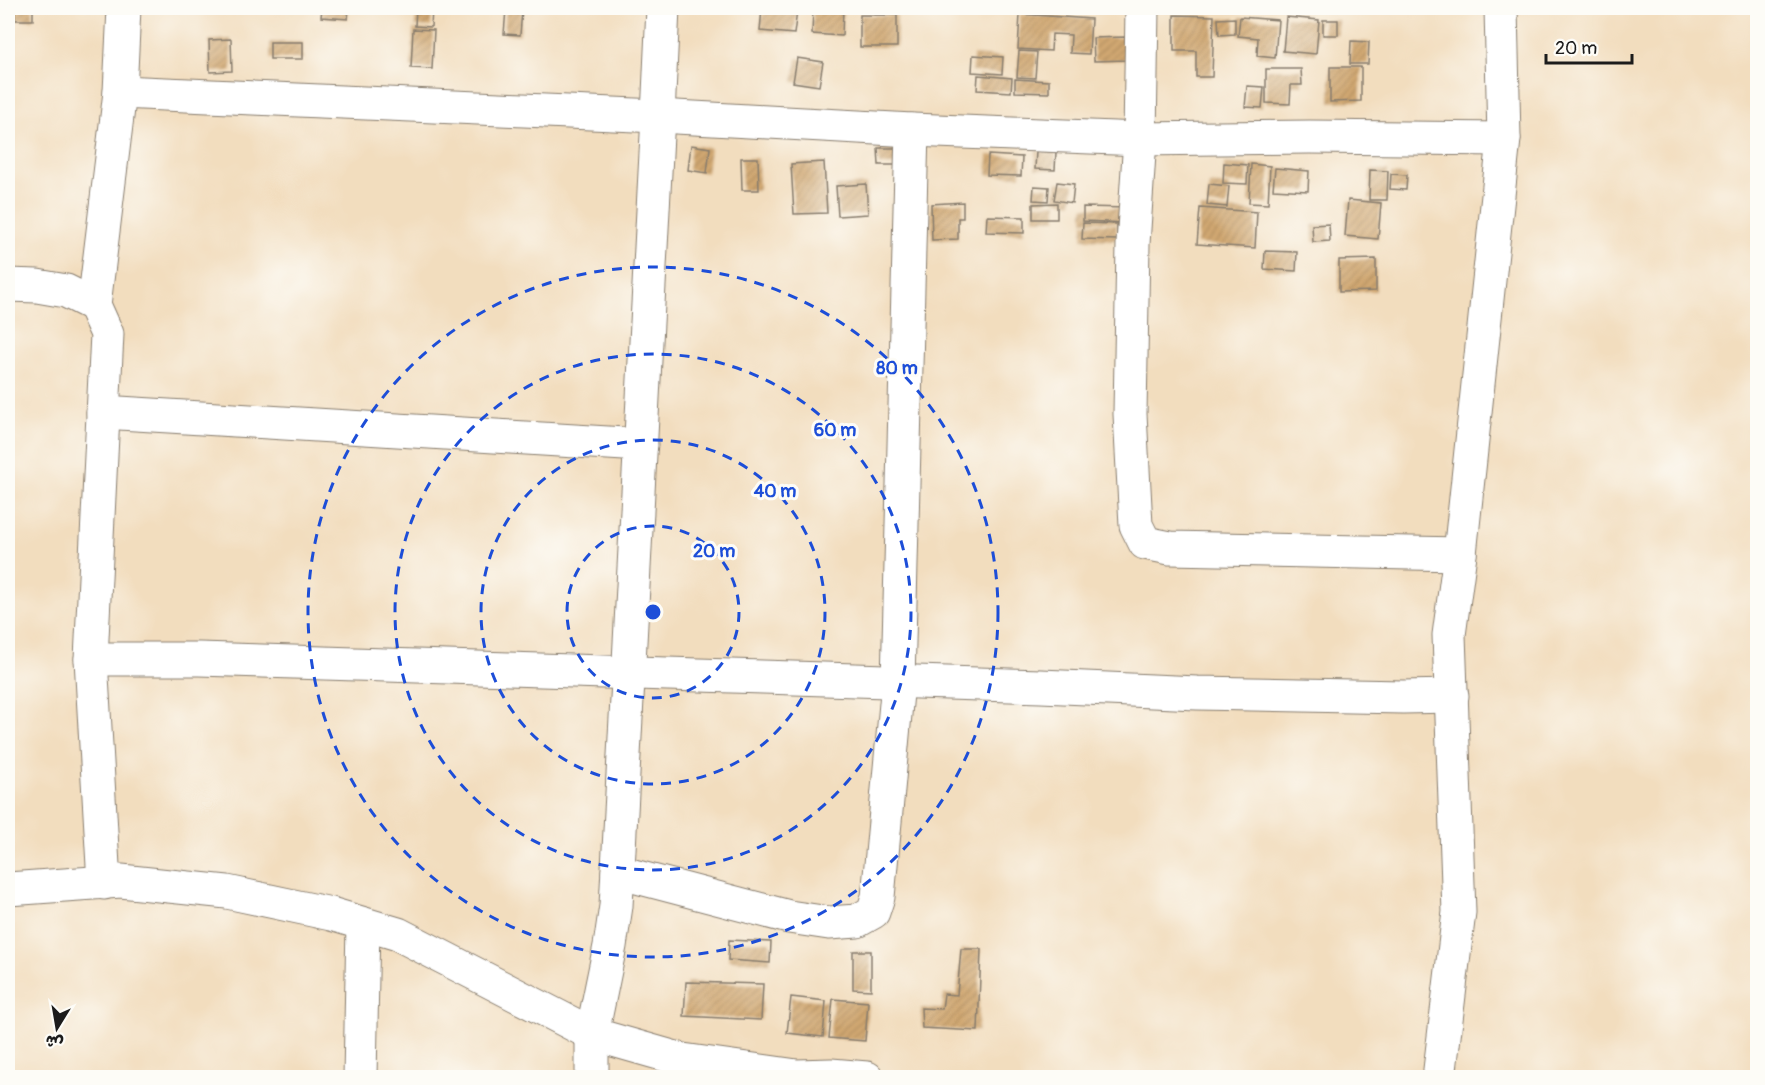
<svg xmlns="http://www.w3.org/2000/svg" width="1765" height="1085" font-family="Pangolin,'Playpen Sans Arabic',sans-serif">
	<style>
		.building { fill: url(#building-hatch) }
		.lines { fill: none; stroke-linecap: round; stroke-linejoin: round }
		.minor-casing { stroke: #877c6d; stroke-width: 35 }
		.minor { stroke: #fff; stroke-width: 33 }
		.ring { fill: none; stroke: #1d4ed8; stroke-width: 3; stroke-dasharray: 10 8 }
		.centre { fill: #1d4ed8; stroke: #fdfcf7; stroke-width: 3 }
		.ring-label { font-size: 18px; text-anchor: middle; font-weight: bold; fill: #1d4ed8; stroke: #fdfcf7; stroke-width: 6; stroke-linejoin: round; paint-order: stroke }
	</style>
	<defs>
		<pattern id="building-hatch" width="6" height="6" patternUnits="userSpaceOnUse" patternTransform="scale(1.5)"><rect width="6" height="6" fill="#d0a771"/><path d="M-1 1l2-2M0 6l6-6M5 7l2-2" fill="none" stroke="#b28f61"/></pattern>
	</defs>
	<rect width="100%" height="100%" fill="#fdfcf7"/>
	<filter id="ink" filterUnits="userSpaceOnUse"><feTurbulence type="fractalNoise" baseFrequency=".0167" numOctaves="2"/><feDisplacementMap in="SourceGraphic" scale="12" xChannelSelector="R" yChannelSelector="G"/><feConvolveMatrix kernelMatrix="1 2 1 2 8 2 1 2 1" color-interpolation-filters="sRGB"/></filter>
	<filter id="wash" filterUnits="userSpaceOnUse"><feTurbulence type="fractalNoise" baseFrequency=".008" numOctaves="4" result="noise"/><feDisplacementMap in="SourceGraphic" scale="24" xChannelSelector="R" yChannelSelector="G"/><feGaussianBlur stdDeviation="1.35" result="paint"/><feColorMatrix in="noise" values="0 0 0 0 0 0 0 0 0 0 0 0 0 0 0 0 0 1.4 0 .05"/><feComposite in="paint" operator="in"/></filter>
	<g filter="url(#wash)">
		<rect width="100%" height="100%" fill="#f2ddbe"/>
		<g id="blocks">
			<g class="building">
				<polygon points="8,8 12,8 11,22 8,22"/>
				<rect x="15" y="8" width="18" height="12"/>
				<polygon points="322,8 349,8 348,19 321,17"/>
				<polygon points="416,8 432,8 431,27 415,26"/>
				<polygon points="452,8 472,8 471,15 452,14"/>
				<polygon points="762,8 782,8 797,11 794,34 760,31"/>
				<polygon points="813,8 843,8 842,36 812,34"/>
				<polygon points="506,9 522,10 520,35 504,34"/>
				<polygon points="1020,14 1091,19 1089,54 1070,53 1071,35 1052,34 1051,51 1018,49"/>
				<rect x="860" y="15" width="37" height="32"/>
				<polygon points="1174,15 1214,16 1212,77 1196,77 1196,51 1174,51"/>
				<polygon points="1240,17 1278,20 1275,58 1257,56 1258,38 1238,36"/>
				<polygon points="1286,17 1319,20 1316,54 1283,51"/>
				<polygon points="1235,18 1235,34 1219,35 1218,19"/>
				<rect x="1323" y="20" width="15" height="15"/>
				<polygon points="413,29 434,30 432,69 411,68"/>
				<polygon points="1126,37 1127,60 1094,61 1093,38"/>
				<polygon points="231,39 232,71 210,72 209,40"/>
				<polygon points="1351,41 1369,42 1368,64 1350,64"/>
				<rect x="270" y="42" width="33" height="17"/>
				<polygon points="1019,51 1037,52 1035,78 1017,77"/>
				<polygon points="973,55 1003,57 1002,74 972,72"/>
				<polygon points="797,58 823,62 819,86 793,82"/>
				<polygon points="1330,67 1361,67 1361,101 1330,102"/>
				<polygon points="1266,69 1301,69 1302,85 1291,85 1290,104 1266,103"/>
				<polygon points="978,75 1012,78 1011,92 977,90"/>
				<polygon points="1015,79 1049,81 1049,93 1015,92"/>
				<polygon points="1247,86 1264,87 1262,108 1245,107"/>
				<polygon points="691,145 710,148 707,173 688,170"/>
				<polygon points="878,148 897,148 898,165 879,165"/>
				<polygon points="1036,151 1056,152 1055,170 1035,169"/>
				<polygon points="988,155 1022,157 1021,176 987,175"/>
				<polygon points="741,158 758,158 759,190 742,190"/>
				<polygon points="824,162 827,213 794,214 791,164"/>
				<polygon points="1224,163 1248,165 1247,184 1223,183"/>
				<polygon points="1251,164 1270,166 1268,204 1249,203"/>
				<polygon points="1275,168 1309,171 1308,191 1273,189"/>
				<polygon points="1370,170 1388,171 1387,200 1369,200"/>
				<polygon points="1391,174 1407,175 1406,190 1390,189"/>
				<polygon points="1057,182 1074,184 1072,203 1054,200"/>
				<polygon points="866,184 868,214 838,216 836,186"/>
				<polygon points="1209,184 1229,186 1227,207 1207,205"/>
				<polygon points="1034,186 1049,187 1048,201 1033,200"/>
				<polygon points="1348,200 1381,203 1378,239 1345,236"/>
				<polygon points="963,202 963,218 958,218 958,239 932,240 931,204"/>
				<polygon points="1057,203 1057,219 1033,219 1033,204"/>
				<polygon points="1083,207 1129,208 1128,223 1083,221"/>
				<polygon points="1200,208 1257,212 1255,248 1197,244"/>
				<polygon points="987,216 1024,217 1024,233 986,232"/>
				<polygon points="1083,223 1117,224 1117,240 1082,239"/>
				<polygon points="1329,224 1330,241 1313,242 1312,225"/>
				<polygon points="1265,251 1297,252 1296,271 1264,269"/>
				<polygon points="1376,259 1376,291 1339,292 1339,260"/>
				<polygon points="729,940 771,942 770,963 728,960"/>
				<polygon points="961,949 981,949 978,1031 922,1028 921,1008 942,1009 944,994 957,995"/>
				<polygon points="853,951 871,951 871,990 853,989"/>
				<polygon points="686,982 763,984 761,1020 684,1016"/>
				<polygon points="791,997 826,1001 823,1037 787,1033"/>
				<polygon points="833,999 868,1002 865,1041 829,1038"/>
			</g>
		</g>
	</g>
	<g filter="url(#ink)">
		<use href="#blocks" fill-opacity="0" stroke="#877c6d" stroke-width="1.5"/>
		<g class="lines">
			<defs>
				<g id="minor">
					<polyline points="1142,8 1140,139 1133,244 1130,414 1136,525 1145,543 1170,548 1460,554"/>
					<polyline points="120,92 658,116 912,130 1140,139 1310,137 1504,139"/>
					<polyline points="8,285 37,286 66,291 94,305"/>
					<polyline points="103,412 641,445"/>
					<polyline points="91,659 199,659 1041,686 1197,693 1403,697 1452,696"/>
					<polyline points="618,872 789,917 829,923 857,921 873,912 878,897 898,682 912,130"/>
					<polyline points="104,883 91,659 107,334 94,305 120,92 124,8"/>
					<polyline points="8,889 121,881 227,892 331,914 398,934 592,1034 683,1060 797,1076 831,1075 867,1078"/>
					<polyline points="360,1078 363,924"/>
					<polyline points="592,1078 592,1034 610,946 616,906 658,116 663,8"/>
					<polyline points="1439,1078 1459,912 1449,635 1460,554 1504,139 1501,8"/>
				</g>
			</defs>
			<use href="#minor" class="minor-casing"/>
			<use href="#minor" class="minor"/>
		</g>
	</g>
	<g class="ring">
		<circle cx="653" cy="612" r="86"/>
		<circle cx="653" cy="612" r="172"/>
		<circle cx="653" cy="612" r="258"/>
		<circle cx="653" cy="612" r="345"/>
	</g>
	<circle cx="653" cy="612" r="9" class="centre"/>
	<g class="ring-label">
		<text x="897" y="374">80 m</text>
		<text x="835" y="436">60 m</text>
		<text x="775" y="497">40 m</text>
		<text x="714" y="557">20 m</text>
	</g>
	<rect width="1765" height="1085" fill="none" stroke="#fdfcf7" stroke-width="30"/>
	<g transform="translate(57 1028) rotate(191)" stroke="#fdfcf7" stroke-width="4.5" paint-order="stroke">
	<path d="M0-4.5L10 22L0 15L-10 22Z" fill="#1c1c1c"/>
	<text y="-9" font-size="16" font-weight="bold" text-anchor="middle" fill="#1c1c1c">ش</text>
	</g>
	<path d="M1546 54v9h86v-9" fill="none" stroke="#1c1c1c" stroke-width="3"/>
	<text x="1555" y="54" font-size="18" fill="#1c1c1c" stroke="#fdfcf7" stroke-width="4.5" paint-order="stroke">20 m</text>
</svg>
